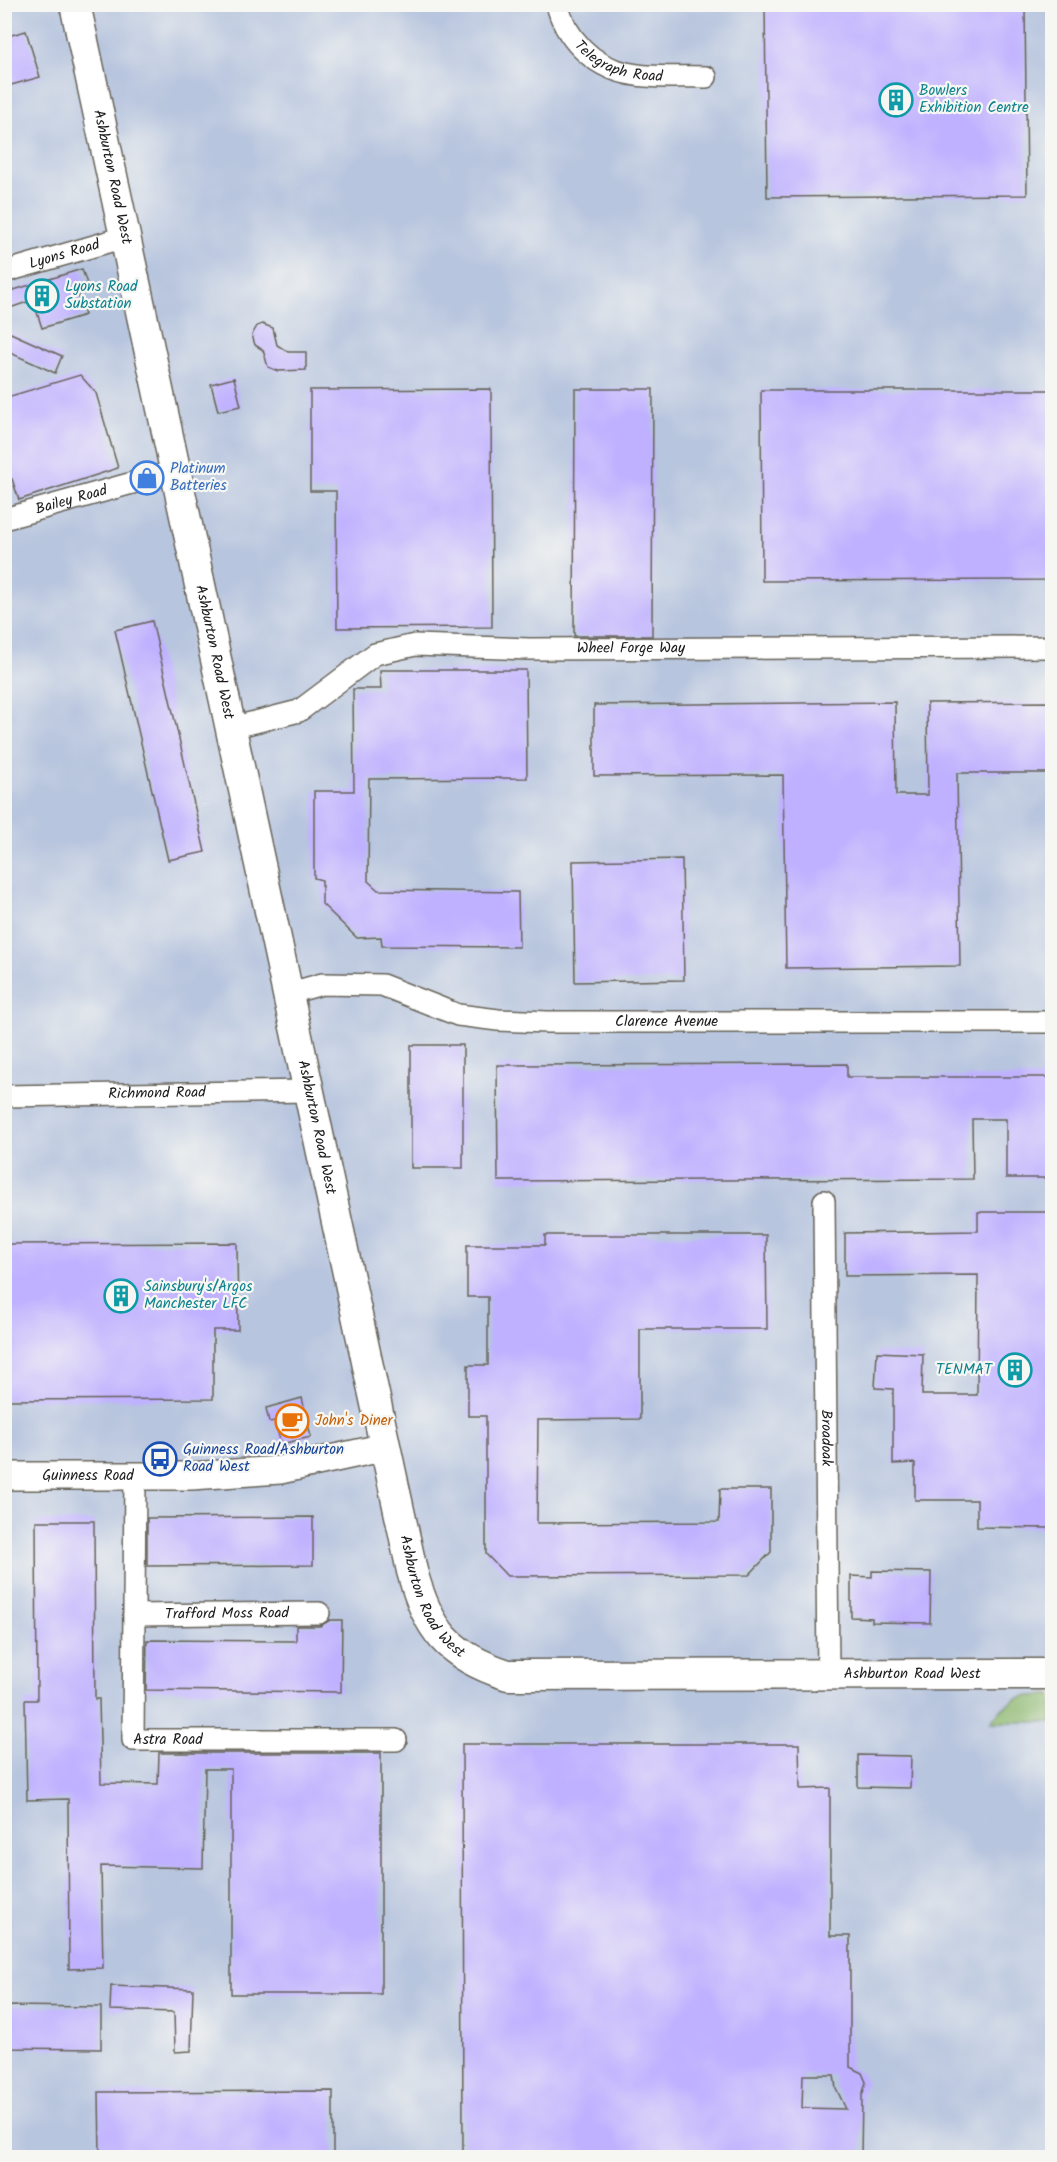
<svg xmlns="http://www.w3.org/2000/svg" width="1057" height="2162" font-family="Kalam,sans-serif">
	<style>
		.industrial { fill: #b7c5de }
		.forest { fill: #8bb76e; stroke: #546a45; stroke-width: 1.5 }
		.building { fill: #bfb1ff; fill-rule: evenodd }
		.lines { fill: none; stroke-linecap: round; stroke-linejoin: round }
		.minor-casing { stroke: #666259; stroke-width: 24 }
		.tertiary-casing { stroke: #666259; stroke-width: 30 }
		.secondary-casing { stroke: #666259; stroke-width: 33 }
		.minor { stroke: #fff; stroke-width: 21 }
		.tertiary { stroke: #fff; stroke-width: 27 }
		.secondary { stroke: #fff; stroke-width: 30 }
		.labels { text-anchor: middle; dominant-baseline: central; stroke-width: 4.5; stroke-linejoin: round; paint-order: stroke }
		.street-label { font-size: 15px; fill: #1c1c1c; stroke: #f6f6f2 }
		.culture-label { font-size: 15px; fill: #0d838f; stroke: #f6f6f2; text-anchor: start }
		.shop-label { font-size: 15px; fill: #366cbe; stroke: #f6f6f2; text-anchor: start }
		.food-label { font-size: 15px; fill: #c56008; stroke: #f6f6f2; text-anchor: start }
		.transit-label { font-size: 15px; fill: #164399; stroke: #f6f6f2; text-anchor: start }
	</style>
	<rect width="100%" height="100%" fill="#f6f6f2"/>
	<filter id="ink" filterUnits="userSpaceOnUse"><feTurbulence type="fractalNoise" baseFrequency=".0167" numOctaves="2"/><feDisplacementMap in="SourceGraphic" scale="12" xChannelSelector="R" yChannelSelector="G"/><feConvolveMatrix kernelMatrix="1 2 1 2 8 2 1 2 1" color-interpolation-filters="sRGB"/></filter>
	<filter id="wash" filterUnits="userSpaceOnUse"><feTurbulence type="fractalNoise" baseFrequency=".008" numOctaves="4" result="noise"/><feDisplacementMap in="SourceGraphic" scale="24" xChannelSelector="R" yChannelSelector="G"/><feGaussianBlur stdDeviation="1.35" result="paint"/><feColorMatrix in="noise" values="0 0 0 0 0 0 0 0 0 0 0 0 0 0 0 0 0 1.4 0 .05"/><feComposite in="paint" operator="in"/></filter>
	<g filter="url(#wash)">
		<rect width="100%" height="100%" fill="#f0e4ca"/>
		<polygon class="industrial" points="5,5 1052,5 1052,2157 5,2158"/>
		<path class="forest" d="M1052,1695V1722H990C1012,1696 1019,1696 1052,1695Z"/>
		<g id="blocks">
			<g class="building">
				<polygon points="765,4 1025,4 1027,195 767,197"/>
				<polygon points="26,31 40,77 4,87 4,37"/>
				<polygon points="82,269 87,284 76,288 85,315 42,328 33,300 7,309 4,293"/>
				<polygon points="262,324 273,328 277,345 288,352 306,352 306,370 278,371 268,367 263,350 255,345 252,335 257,326"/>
				<polygon points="4,330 62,356 55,373 4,350"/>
				<polygon points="80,375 96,393 118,468 19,500 12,479 4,481 4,398"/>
				<polygon points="234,378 241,406 218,411 211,384"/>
				<polygon points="491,389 492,627 337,628 336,491 310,491 310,390"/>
				<polygon points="575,389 653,389 652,636 574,636"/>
				<polygon points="761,390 1053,390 1053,580 762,581"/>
				<polygon points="152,621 205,852 168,860 115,630"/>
				<polygon points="380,670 526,670 527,778 369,779 368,881 378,890 518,892 519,947 382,946 381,937 357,938 322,904 322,880 314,878 314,791 354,791 353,689 381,689"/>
				<polygon points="895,702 896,795 928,795 927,703 1053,702 1053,773 957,773 960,966 786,968 783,775 594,776 594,705"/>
				<polygon points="682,859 684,980 575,982 573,861"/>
				<rect x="411" y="1045" width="52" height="123"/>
				<polygon points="847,1064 847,1077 1053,1077 1053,1178 1006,1178 1006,1119 972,1119 973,1179 498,1181 497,1065"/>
				<polygon points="978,1212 1053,1212 1053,1528 977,1527 977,1500 915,1500 915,1463 893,1464 893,1389 875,1388 877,1352 923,1354 922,1395 977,1395 978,1275 845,1276 845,1233 978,1231"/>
				<polygon points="545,1235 766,1235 767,1329 640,1329 640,1419 538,1420 537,1523 719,1522 720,1489 771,1489 771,1552 749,1575 507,1576 486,1554 486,1416 468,1416 468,1365 488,1365 488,1297 467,1297 467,1245 545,1245"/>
				<polygon points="237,1243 238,1330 213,1330 213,1399 4,1400 4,1244"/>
				<polygon points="302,1398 311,1437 281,1444 275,1421 269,1422 266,1408"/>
				<polygon points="313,1517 313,1565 147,1566 147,1518"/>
				<polygon points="36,1521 94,1521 95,1699 99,1699 101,1783 158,1784 159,1753 381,1753 381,1994 231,1994 231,1769 205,1769 203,1868 101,1866 103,1968 69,1969 68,1799 27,1800 25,1700 37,1700"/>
				<polygon points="872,1571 931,1572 930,1623 872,1622 872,1618 851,1617 851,1576 872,1577"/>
				<polygon points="330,1620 342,1620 341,1692 146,1690 147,1640 296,1641 296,1626 320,1626"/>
				<path d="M462,1744H799L800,1789L830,1788V1936H850V2067L862,2073L866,2082L862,2096L861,2157H463ZM803,2075H834L836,2088L846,2109L802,2108Z"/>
				<polygon points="858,1755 911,1756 910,1788 858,1787"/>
				<polygon points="111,1986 193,1989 191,2051 175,2052 174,2012 110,2010"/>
				<polygon points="4,2006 101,2007 101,2049 4,2048"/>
				<polygon points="333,2091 333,2157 100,2157 99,2092"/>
			</g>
		</g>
	</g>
	<g filter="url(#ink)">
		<use href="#blocks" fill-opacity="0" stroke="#666259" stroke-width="1.5"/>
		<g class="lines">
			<defs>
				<g id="minor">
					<path id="s1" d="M557,4C565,38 593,66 626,73C651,79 680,76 706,77"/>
					<path id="s2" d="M4,272L125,237"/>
					<path id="s3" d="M4,519L175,471"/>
					<path id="s4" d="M231,728L299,711L375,654L415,645L529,649L1052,647"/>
					<path id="s5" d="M287,994L322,984L382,985L458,1015L498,1020L547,1022H1052"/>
					<path id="s6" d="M4,1096L309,1091"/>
					<path id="s7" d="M824,1201L828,1675"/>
					<path id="s8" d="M135,1475L133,1740H396"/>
					<path id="s9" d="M134,1615L319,1613"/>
				</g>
				<g id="tertiary">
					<path id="s10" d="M4,1476H191L280,1470L386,1447"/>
				</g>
				<g id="secondary">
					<path id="s11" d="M75,4L412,1571C428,1630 448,1656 508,1675L1052,1674"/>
				</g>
			</defs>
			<use href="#minor" class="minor-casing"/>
			<use href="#tertiary" class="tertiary-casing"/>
			<use href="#secondary" class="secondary-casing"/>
			<use href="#minor" class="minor"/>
			<use href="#tertiary" class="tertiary"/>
			<use href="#secondary" class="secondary"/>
		</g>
	</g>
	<defs>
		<symbol id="building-ring" viewBox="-11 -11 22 22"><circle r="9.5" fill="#f6f6f2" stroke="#0f9aa8" stroke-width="1.5"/><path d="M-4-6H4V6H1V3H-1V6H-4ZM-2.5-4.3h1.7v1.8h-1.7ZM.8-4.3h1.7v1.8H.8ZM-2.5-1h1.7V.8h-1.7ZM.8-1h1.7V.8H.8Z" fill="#0f9aa8"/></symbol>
		<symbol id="shop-ring" viewBox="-11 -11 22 22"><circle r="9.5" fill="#f6f6f2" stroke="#3f7fe0" stroke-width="1.5"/><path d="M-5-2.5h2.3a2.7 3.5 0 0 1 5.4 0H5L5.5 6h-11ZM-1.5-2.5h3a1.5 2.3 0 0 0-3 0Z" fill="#3f7fe0"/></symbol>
		<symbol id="cafe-ring" viewBox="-11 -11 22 22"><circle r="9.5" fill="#f6f6f2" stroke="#e8710a" stroke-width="1.5"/><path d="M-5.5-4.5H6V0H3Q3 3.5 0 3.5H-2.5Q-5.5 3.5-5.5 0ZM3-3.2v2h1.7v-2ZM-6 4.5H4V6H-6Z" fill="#e8710a"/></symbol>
		<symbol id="bus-ring" viewBox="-11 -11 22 22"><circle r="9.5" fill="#f6f6f2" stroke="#1a4fb4" stroke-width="1.5"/><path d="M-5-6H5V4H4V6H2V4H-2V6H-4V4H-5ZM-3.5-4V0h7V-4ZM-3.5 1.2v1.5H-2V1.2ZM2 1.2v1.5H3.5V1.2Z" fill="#1a4fb4"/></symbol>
	</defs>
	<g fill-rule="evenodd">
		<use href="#building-ring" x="877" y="81" width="38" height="38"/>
		<use href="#building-ring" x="23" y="277" width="38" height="38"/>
		<use href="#shop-ring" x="128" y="459" width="38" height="38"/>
		<use href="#building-ring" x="102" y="1277" width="38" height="38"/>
		<use href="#building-ring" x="996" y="1351" width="38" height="38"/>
		<use href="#cafe-ring" x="273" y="1402" width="38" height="38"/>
		<use href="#bus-ring" x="141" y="1440" width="38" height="38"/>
	</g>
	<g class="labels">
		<g class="street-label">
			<text stroke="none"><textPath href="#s1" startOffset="92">Telegraph Road</textPath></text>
			<text stroke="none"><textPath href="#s11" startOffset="177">Ashburton Road West</textPath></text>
			<text stroke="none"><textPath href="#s2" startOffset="63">Lyons Road</textPath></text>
			<text stroke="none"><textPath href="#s3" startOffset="70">Bailey Road</textPath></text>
			<text stroke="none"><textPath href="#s4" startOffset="422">Wheel Forge Way</textPath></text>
			<text stroke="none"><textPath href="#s11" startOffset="663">Ashburton Road West</textPath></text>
			<text stroke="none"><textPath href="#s5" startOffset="387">Clarence Avenue</textPath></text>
			<text stroke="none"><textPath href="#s6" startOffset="153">Richmond Road</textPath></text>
			<text stroke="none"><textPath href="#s11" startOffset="1149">Ashburton Road West</textPath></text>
			<text stroke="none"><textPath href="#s7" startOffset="237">Broadoak</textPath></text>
			<text stroke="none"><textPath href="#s10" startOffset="84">Guinness Road</textPath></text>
			<text stroke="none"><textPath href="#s11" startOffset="1635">Ashburton Road West</textPath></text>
			<text stroke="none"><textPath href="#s9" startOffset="93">Trafford Moss Road</textPath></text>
			<text stroke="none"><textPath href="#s11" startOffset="2157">Ashburton Road West</textPath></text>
			<text stroke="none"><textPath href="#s8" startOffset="300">Astra Road</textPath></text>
		</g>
		<g class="culture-label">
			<text x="919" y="91">Bowlers<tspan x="919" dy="17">Exhibition Centre</tspan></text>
			<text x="65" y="287">Lyons Road<tspan x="65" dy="17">Substation</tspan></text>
			<text x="144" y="1287">Sainsbury's/Argos<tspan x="144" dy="17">Manchester LFC</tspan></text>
			<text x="992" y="1370" text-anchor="end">TENMAT</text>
		</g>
		<g class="shop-label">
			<text x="170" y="469">Platinum<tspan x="170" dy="17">Batteries</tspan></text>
		</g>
		<g class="food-label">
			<text x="315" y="1421">John's Diner</text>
		</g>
		<g class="transit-label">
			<text x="183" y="1450">Guinness Road/Ashburton<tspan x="183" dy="17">Road West</tspan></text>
		</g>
	</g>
	<rect width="1057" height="2162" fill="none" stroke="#f6f6f2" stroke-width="24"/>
</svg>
